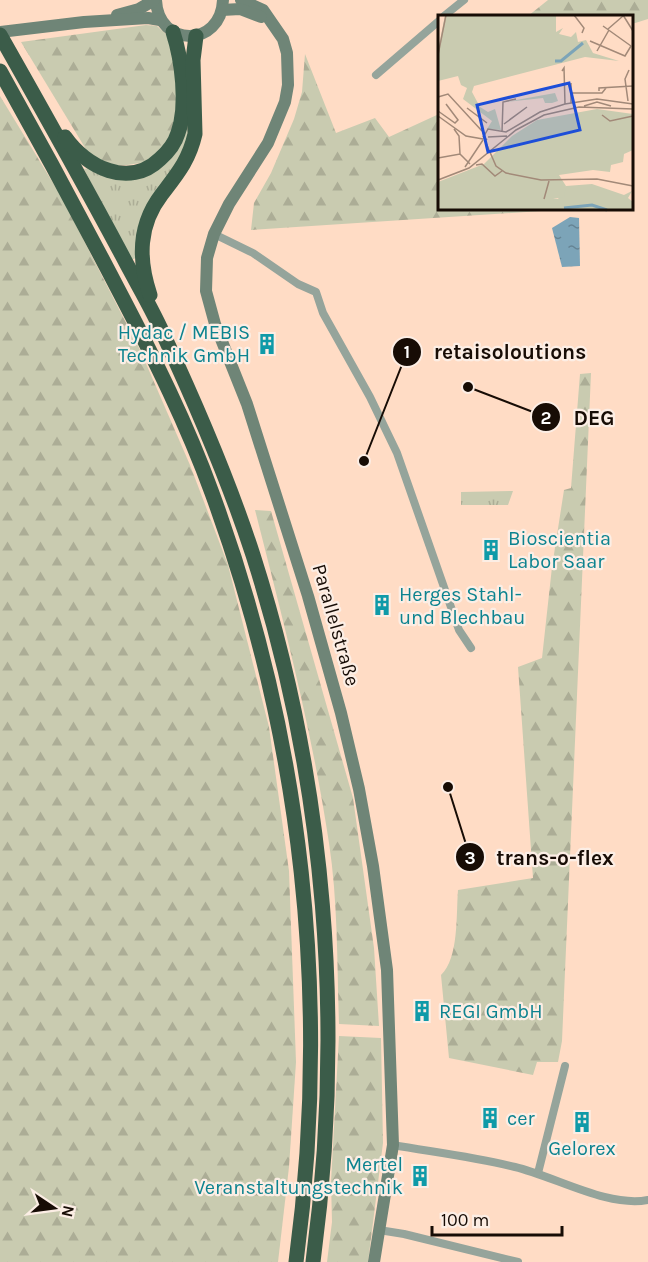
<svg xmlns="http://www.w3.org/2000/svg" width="648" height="1262" font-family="Karla,sans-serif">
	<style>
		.grass { fill: url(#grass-tufts) }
		.forest { fill: url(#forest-firs) }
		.water { fill: url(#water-ripples) }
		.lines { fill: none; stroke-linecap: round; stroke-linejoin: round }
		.street { stroke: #95a49b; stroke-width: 8 }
		.secondary { stroke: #6f8577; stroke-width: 12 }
		.highway { stroke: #3b5c49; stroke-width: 15 }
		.labels { text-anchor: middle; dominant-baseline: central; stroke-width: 4.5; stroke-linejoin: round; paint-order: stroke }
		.culture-label { font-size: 20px; fill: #0d838f; stroke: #fceee5; text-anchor: start }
		.street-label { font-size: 20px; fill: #170c05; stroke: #fceee5 }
		.inset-river { fill: none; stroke: #7ca4b8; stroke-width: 3 }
		.inset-road { fill: none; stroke: #a28978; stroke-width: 1.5 }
		.view { fill: #1d4ed8; fill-opacity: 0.15; stroke: #1d4ed8; stroke-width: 3 }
		.inset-edge { fill: none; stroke: #170c05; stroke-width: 3 }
		.leader { fill: none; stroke: #170c05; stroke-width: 2 }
		.callout-dot { fill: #170c05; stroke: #fceee5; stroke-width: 2 }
		.mark-label { font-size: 18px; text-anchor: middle; font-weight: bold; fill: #fff }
		.callout-label { font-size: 21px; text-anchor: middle; font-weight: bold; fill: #170c05; stroke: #fceee5; stroke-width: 4.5; stroke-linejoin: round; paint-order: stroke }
	</style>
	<defs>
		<pattern id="grass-tufts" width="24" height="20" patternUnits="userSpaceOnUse" patternTransform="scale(1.5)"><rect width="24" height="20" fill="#c9cbb0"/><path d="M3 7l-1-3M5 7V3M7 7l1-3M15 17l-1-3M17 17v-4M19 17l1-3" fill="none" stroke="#acad96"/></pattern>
		<pattern id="forest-firs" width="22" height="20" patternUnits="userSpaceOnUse" patternTransform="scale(1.5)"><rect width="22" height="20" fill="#c9cbb0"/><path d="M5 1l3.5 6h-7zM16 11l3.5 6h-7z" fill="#acad96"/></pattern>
		<pattern id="water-ripples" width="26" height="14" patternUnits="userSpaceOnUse" patternTransform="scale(1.5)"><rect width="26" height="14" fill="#7ca4b8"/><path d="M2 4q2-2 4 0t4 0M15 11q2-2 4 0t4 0" fill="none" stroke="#658494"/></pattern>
	</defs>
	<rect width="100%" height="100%" fill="#ffdcc5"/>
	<g class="grass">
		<polygon points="186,89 188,145 136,258 131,260 84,169 90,168 140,177"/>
		<polygon points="513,491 508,505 461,505 461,492"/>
	</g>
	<g class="forest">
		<polygon points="548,0 648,0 648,19 632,24 632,16 528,16"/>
		<polygon points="146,25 157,26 170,38 176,54 176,124 171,137 147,162 127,165 112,165 98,159 87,151 21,42"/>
		<polygon points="305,54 336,133 375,118 389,137 439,114 440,208 540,208 541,211 251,230 254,203 271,173 294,119 302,92"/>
		<polygon points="0,96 61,196 141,352 190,465 228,565 269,727 289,871 296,1062 289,1167 278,1262 0,1262"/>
		<path d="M591,373L562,1041L558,1062H537L533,1075L449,1058L441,975C459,958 456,915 458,890L533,878L518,667L542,658L552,567L564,490L571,488L580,374Z"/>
		<path d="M255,510L271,511L353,798L374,948L379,1026L339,1024C337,963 338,902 329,843C312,730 283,620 255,510Z"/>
		<polygon points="339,1036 381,1038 383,1143 368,1262 327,1262 332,1222 331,1182"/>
	</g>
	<polygon class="water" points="570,217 579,218 580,266 562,267 552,228"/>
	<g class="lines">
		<g class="street">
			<polyline points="444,16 464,0"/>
			<polyline points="376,75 440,20"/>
			<polyline points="214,234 253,253 298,284 316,292 323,313 370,397 397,453 459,630 471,648"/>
			<path d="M393,1145C433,1152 475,1157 515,1167C554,1176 608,1208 648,1200"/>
			<polyline points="538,1173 565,1066"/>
			<polyline points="379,1230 404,1234 518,1262"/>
		</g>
		<g class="secondary">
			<path d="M156,0C158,48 221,48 223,0"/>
			<polyline points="241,0 263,10 283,39 287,53 288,85 285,102 268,143 229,204 214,234 207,258 206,291 215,324 247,404 308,596 341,713 359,789 373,866 387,970 393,1145 374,1262"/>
			<polyline points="222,10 240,9 261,17"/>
			<polyline points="117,15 139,9 154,0"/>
			<polyline points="0,32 84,22 148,18 160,20"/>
		</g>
		<g class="highway">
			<path d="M0,35C42,109 83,182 123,257C137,284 153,310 165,338C198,409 229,481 253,555C326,783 345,1025 313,1262"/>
			<path d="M0,71C41,144 81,218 120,293C154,358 187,424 212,493C303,741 331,1001 296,1262"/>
			<path d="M65,137C86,167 129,189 160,159C168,152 175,143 178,133C188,105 182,60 173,32"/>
			<path d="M150,295C138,259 138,225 162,194C178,173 189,160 195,134L193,60L196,36"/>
		</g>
	</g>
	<defs>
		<symbol id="building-bare" viewBox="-9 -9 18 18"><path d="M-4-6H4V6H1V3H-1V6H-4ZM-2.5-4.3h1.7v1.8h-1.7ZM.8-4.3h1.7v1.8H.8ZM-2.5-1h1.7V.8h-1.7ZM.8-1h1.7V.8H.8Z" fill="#0f9aa8" stroke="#fceee5" stroke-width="2.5" paint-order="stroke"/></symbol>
	</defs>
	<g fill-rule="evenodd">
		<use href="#building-bare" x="252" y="329" width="30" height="30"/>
		<use href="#building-bare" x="476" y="535" width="30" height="30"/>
		<use href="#building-bare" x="367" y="590" width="30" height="30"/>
		<use href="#building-bare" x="407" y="996" width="30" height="30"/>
		<use href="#building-bare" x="475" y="1103" width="30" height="30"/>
		<use href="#building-bare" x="567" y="1107" width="30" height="30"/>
		<use href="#building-bare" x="405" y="1161" width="30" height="30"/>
	</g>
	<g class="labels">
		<g class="culture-label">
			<text x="250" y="332" text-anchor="end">Hydac / MEBIS<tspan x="250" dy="23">Technik GmbH</tspan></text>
			<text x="508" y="538">Bioscientia<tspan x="508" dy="23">Labor Saar</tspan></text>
			<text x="399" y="594">Herges Stahl-<tspan x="399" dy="23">und Blechbau</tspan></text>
			<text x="439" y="1011">REGI GmbH</text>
			<text x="507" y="1118">cer</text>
			<text x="582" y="1148" text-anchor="middle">Gelorex</text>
			<text x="403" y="1164" text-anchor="end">Mertel<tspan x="403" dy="23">Veranstaltungstechnik</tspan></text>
		</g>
		<g class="street-label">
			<text transform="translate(336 625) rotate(74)">Parallelstraße</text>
		</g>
	</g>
	<g transform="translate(438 15)">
		<rect width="195" height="195" fill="#ffdcc5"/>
		<path d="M154,169L186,180L194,176L190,183L195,187V195H110L114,194L115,184H120L128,171Z" fill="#c9cbb0"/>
		<path d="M7,0H118V17L125,13L121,19L133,22L138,17L140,27L148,25L155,38L181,46L147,42L36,71L34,77L42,92L50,97L57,94L63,115L49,114L54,106L25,84L29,73L23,70L20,61L0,66V36ZM117,78L120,86L114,88H107L105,83L67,87ZM159,94L195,99V135L186,139L185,147L173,150L172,157L155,155L121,160L128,171L126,182L115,184L118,192L115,194L0,195V167L46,149L74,121L99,105Z" fill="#c9cbb0"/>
		<path class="inset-river" d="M117,46H123L145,28M126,193L154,190L169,195"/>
		<path class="inset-road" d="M136,0L146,13L144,18M185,0L195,16M165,11L193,31M170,14L185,1M152,26L187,41L193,31M159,36L171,15M0,40L8,0M124,56L126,53L127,89M133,68V88M161,76V73L195,71M133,78H164L168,73M0,82L10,79L44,116M190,86L187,64L191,55M146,91L159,87L173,91M29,93L49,108M0,96L17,108L20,105L8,89M164,100L172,106L195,101M0,101L28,121L45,124M66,109L89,92M16,114L21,121L22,139M64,117L65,87L78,84M46,121L50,114L68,117L102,97L127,89L159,84L195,89M50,122L69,121M49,125L45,121L58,151L68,158L103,165L159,164L195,171M0,143L22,139L32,149M38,150L44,149L57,161L64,156M27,152L45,125M0,165L31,153L78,115L106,100L141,92L195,94M106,184L111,166"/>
		<path class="view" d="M131,68L142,115L50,137L39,90Z"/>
		<rect width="195" height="195" class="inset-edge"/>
	</g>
	<path class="leader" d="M364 461L407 352M468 387L546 417M448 787L470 857"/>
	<g class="callout-dot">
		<circle cx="364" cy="461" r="6"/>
		<circle cx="468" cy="387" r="6"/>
		<circle cx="448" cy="787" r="6"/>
		<circle cx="407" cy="352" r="15"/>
		<circle cx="546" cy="417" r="15"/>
		<circle cx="470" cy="857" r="15"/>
	</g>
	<g class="mark-label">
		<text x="407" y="358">1</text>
		<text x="546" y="424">2</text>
		<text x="470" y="864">3</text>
	</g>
	<g class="callout-label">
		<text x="510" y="359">retaisoloutions</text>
		<text x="594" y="425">DEG</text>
		<text x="555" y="865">trans-o-flex</text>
	</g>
	<g transform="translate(54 1208) rotate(103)" stroke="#fceee5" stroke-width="4.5" paint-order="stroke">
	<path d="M0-4.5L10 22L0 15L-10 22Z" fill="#170c05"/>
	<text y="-9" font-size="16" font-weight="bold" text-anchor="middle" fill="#170c05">N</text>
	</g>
	<path d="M432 1226v9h130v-9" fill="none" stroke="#170c05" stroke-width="3"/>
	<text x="441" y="1226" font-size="18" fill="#170c05" stroke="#fceee5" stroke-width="4.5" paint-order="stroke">100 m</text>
</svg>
